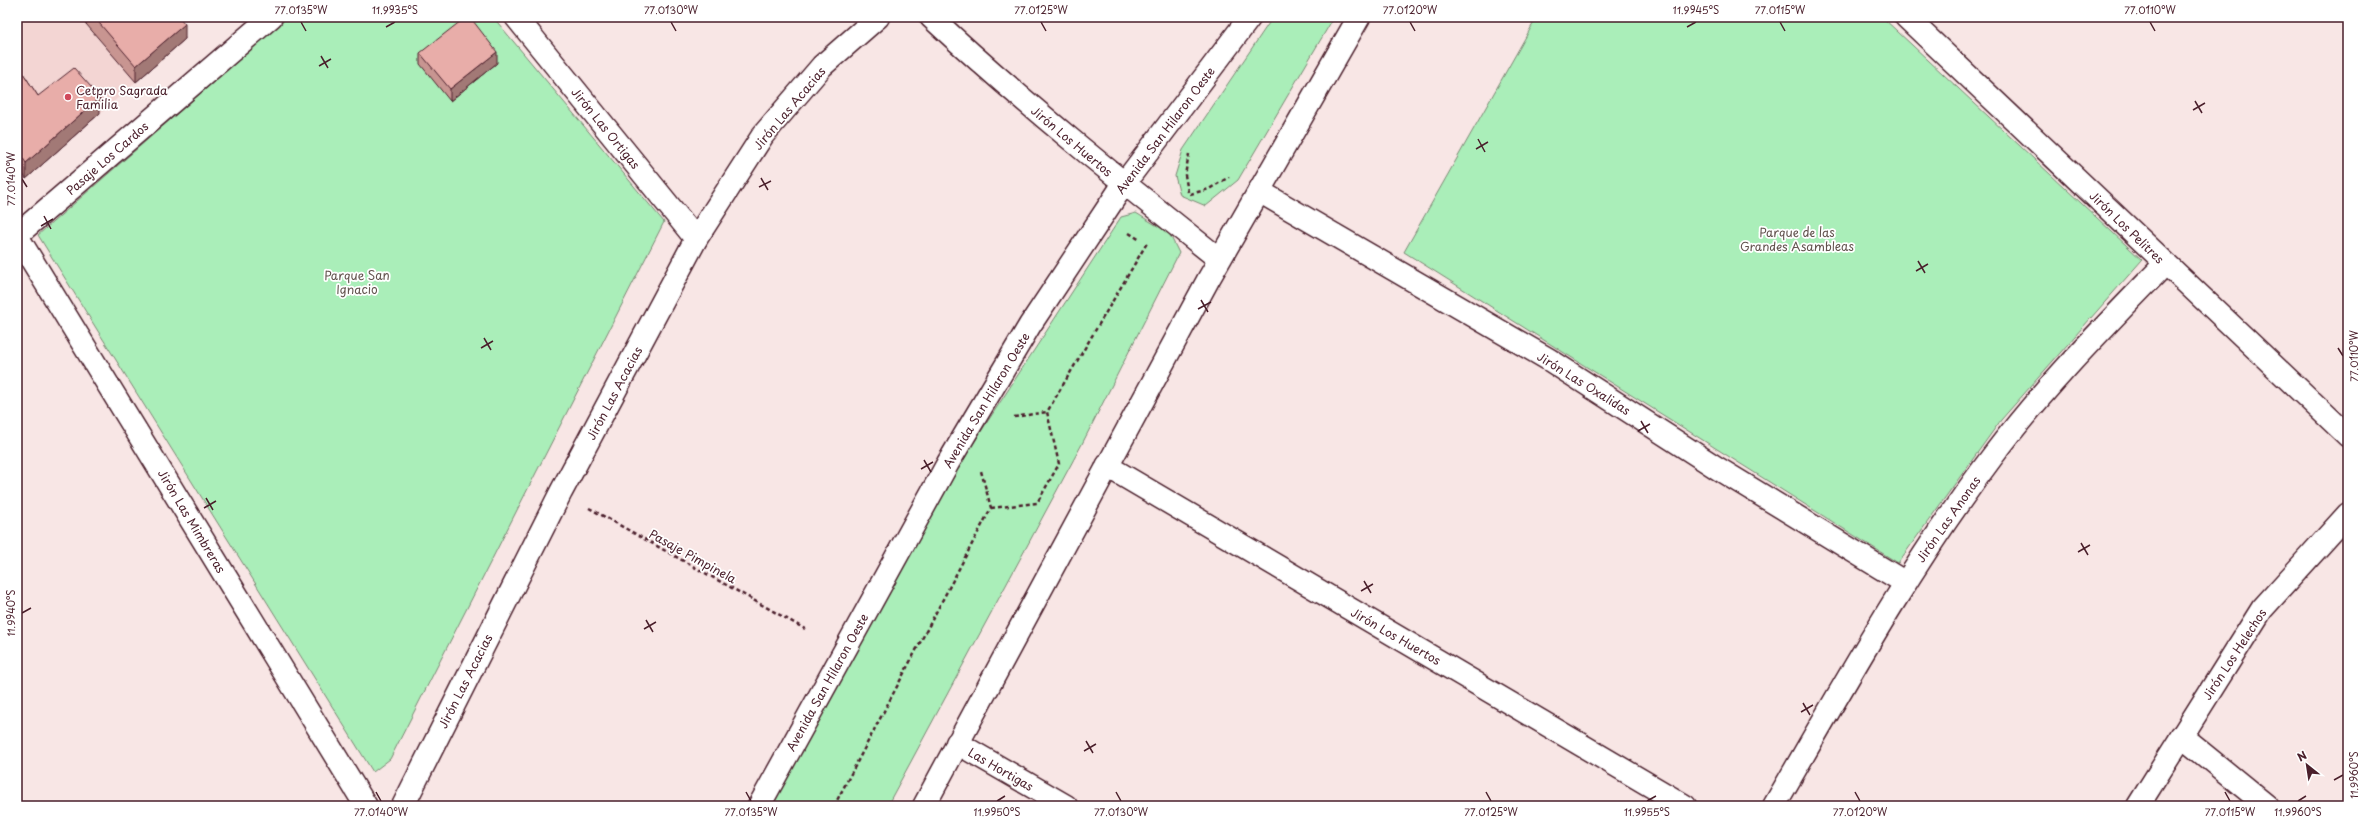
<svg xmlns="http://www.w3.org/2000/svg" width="2365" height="823" font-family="'Playpen Sans',sans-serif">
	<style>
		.built { fill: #f3d5d3 }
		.green { fill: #aaeeb9; stroke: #7a8672 }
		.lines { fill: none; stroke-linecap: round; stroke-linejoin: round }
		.minor-casing { stroke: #4a1f2b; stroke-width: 25 }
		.path { stroke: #4a1f2b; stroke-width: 2.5; stroke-dasharray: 4 3; stroke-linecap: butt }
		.minor { stroke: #fff; stroke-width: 22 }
		.wall { fill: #c89591; stroke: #4a1f2b }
		.shaded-wall { fill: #a27976; stroke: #4a1f2b }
		.building { fill: #e8ada9; stroke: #4a1f2b }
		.ticks { fill: none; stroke: #4a1f2b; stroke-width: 1.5 }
		.poi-dot { fill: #d1495b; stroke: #fff; stroke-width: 1.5 }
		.labels { text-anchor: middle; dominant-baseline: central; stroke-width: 3.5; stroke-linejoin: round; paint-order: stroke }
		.poi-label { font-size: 12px; fill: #4a1f2b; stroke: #fff; text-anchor: start }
		.street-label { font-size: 12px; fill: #4a1f2b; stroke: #fff }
		.park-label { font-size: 12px; fill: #62534e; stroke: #fff }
		.neatline { fill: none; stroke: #4a1f2b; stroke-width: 1.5 }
		.ticks-label { font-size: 10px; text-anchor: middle; fill: #4a1f2b }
	</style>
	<rect width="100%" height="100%" fill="#f8e6e5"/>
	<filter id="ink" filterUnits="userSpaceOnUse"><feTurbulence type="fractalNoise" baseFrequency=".025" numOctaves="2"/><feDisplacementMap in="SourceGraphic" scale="8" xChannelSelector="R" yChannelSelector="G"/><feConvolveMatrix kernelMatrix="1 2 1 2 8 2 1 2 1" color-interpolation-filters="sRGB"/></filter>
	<g filter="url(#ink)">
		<polygon class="built" points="17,17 165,17 185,39 26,179 17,165"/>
		<g class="green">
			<polygon points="288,17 493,17 664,222 390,759 373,772 38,235"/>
			<polygon points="1273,17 1334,17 1238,180 1206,206 1180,195 1175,176 1183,150"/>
			<polygon points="1537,17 1882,17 2142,260 2001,420 1898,563 1404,252"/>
			<polygon points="1136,213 1169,233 1179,253 1082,444 887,806 772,806 952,476 1121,217"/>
		</g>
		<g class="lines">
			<defs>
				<g id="minor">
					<polyline points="516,17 696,239"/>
					<path d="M931,17C1023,103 1121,181 1219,259"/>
					<polyline points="1906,17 2348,436"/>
					<polyline points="1259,191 1548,359 1717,468 1904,582"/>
					<polyline points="17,235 271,17"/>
					<polyline points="17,236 366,806"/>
					<polyline points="1107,466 1685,806"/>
					<polyline points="2181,736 2267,806"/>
					<polyline points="957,743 1066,806"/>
					<polyline points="403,806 561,492 696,239 763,135 822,66 878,17"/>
					<polyline points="759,806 948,463 1030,325 1123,185 1250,17"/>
					<polyline points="924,806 1208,280 1359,17"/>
					<path d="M1774,806C1843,687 1909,567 1992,457C2044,387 2105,326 2165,264"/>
					<polyline points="2138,806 2262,609 2348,514"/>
				</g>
			</defs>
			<use href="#minor" class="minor-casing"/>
			<g class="path">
				<polyline points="1188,192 1185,175 1189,154"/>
				<polyline points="1190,194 1209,189 1229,177"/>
				<polyline points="1129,233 1140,240"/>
				<polyline points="1014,417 1047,412"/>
				<polyline points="589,508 805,629"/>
				<polyline points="991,508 1037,503 1059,464 1047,412 1147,243"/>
				<polyline points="834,806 991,508 981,471"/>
			</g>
			<use href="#minor" class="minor"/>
		</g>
		<g class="wall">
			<polygon points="80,17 179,17 185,39 136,82"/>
			<polygon points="420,53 497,63 450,101 420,64"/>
			<polygon points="17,64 38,96 100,113 26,179 17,165"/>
		</g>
		<g class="shaded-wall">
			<polygon points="185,24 185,39 136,82 136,66"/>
			<polygon points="497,52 497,63 450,101 450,89"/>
			<polygon points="100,97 100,113 26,179 26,163"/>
		</g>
		<g class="building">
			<polygon points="94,17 179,17 185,24 136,66"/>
			<polygon points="466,17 470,17 497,52 450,89 420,53"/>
			<polygon points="17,64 38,96 74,68 100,97 26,163 17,149"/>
		</g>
	</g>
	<path class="ticks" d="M301,22L306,31M671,22L676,31M1041,22L1046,31M1410,22L1415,31M1780,22L1785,31M2150,22L2155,31M386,27L395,22M1687,27L1696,22M321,56L328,68M319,66L331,59M2195,101L2202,113M2193,110L2205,103M1478,139L1485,152M1476,149L1488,142M761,178L768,190M22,179L27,187M759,187L771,181M44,216L51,229M41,226L53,219M1918,261L1925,273M1916,271L1928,264M1201,300L1208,312M1198,309L1211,302M484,338L491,350M481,348L493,341M2338,348L2343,356M1641,421L1648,433M1638,431L1650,424M924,460L931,472M921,469L933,462M206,498L213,510M204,508L216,501M2081,543L2088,555M2078,552L2090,545M1364,581L1371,593M1361,591L1373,584M22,613L31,608M646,620L653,632M644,629L656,622M1803,703L1810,715M1801,712L1813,705M1086,741L1093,753M1084,751L1096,744M2334,780L2343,775M376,792L381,801M746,792L751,801M1116,792L1121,801M1486,792L1491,801M1855,792L1860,801M2225,792L2230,801M997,801L1005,796M1647,801L1656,796M2298,801L2306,796"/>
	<circle class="poi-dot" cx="68" cy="97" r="4"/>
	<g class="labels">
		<g class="poi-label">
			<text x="76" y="90">Cetpro Sagrada<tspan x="76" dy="14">Familia</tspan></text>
		</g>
		<g class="street-label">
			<text transform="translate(789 108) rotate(-50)">Jirón Las Acacias</text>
			<text transform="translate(606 128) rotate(51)">Jirón Las Ortigas</text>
			<text transform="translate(1165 130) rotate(-53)">Avenida San Hilaron Oeste</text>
			<text transform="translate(1072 141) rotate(40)">Jirón Los Huertos</text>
			<text transform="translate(107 158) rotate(-41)">Pasaje Los Cardos</text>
			<text transform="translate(2127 227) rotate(44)">Jirón Los Pelitres</text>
			<text transform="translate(1584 383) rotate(32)">Jirón Las Oxalidas</text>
			<text transform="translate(614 393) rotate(-62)">Jirón Las Acacias</text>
			<text transform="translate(986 400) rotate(-59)">Avenida San Hilaron Oeste</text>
			<text transform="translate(1948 519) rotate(-55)">Jirón Las Anonas</text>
			<text transform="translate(192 521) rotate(59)">Jirón Las Mimbreras</text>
			<text transform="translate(693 556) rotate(29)">Pasaje Pimpinela</text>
			<text transform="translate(1396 636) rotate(30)">Jirón Los Huertos</text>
			<text transform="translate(2234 654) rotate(-57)">Jirón Los Helechos</text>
			<text transform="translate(465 681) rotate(-63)">Jirón Las Acacias</text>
			<text transform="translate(827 682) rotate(-61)">Avenida San Hilaron Oeste</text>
			<text transform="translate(1001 769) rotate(30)">Las Hortigas</text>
		</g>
		<g class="park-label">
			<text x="1797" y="232">Parque de las<tspan x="1797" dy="14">Grandes Asambleas</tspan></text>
			<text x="357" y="275">Parque San<tspan x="357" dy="14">Ignacio</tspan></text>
		</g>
	</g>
	<rect width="2365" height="823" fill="none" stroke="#fff" stroke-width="44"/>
	<g transform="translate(2307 765) rotate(330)" stroke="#ffffff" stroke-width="3" paint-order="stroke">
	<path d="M0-3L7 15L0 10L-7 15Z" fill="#4a1f2b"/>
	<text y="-6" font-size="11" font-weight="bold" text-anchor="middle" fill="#4a1f2b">N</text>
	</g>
	<rect x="22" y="22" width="2321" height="779" class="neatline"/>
	<g class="ticks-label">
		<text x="301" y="14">77.0135°W</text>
		<text x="395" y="14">11.9935°S</text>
		<text x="671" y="14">77.0130°W</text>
		<text x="1041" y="14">77.0125°W</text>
		<text x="1410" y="14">77.0120°W</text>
		<text x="1696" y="14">11.9945°S</text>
		<text x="1780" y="14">77.0115°W</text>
		<text x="2150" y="14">77.0110°W</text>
		<text transform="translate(11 179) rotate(-90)" y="4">77.0140°W</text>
		<text transform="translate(2354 356) rotate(-90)" y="4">77.0110°W</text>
		<text transform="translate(11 613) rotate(-90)" y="4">11.9940°S</text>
		<text transform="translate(2354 775) rotate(-90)" y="4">11.9960°S</text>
		<text x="381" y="816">77.0140°W</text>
		<text x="751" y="816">77.0135°W</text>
		<text x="997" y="816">11.9950°S</text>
		<text x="1121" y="816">77.0130°W</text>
		<text x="1491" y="816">77.0125°W</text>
		<text x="1647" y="816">11.9955°S</text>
		<text x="1860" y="816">77.0120°W</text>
		<text x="2230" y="816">77.0115°W</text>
		<text x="2298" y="816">11.9960°S</text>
	</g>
</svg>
